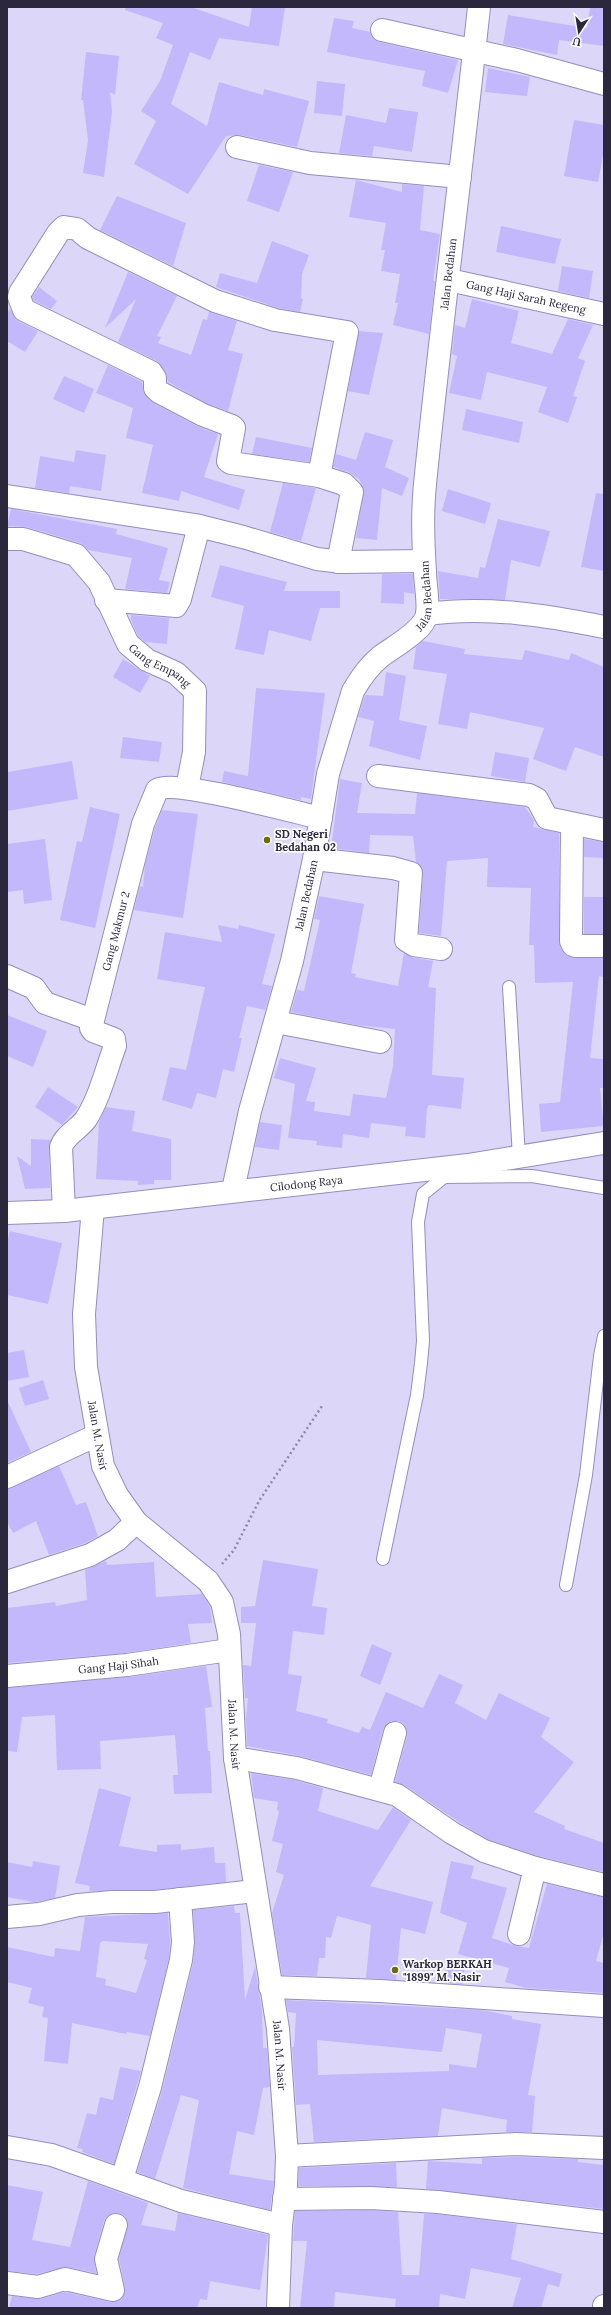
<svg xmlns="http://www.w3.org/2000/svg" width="611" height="2315" font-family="Lora,serif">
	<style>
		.building { fill: #c4b8fc; fill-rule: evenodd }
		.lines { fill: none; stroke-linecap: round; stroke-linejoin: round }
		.lane-casing { stroke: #958cc0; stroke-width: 14 }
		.street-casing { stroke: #958cc0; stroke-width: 24 }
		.secondary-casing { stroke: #958cc0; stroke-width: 24 }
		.path { stroke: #8d88a4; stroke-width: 2.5; stroke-dasharray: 2 3; stroke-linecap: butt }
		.lane { stroke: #fff; stroke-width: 12 }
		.street { stroke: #fff; stroke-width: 22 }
		.secondary { stroke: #fff; stroke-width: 22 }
		.poi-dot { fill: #686c0d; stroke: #fdfdfd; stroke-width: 1.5 }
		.labels { text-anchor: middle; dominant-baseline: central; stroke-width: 3.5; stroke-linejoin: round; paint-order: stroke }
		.street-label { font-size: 11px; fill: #2b273c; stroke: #fdfdfd }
		.poi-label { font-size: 11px; font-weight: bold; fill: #2b273c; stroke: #fdfdfd; text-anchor: start }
	</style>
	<rect width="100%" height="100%" fill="#dcd7f8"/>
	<g class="building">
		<polygon points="126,7 191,7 249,27 252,7 285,7 279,46 219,38 210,60 190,52 171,104 207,126 219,82 263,95 264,89 309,101 297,147 240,135 226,136 188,194 134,164 156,121 141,111 160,81 173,45 156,38 163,23 125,10"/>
		<polygon points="590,7 604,7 604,46 559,40 557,55 503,44 508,15 587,28"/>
		<polygon points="334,18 354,21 352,28 370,32 373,39 379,42 458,60 448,93 422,86 425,71 327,52"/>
		<polygon points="86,52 119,56 115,95 110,92 112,112 104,177 83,173 88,140 83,100 81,100"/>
		<polygon points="488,68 530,77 527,96 485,92"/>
		<polygon points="317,81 345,84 342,116 314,113"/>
		<polygon points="389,108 418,112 412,152 374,146 372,156 339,153 346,115 386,123"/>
		<polygon points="574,120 604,125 604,150 598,182 564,176"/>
		<polygon points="259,165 293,172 279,212 247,201"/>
		<polygon points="356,180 402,192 402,184 424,186 420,230 440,234 433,281 435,281 429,334 393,325 398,303 395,303 400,274 381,271 385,250 381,250 386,223 349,217"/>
		<polygon points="117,196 186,223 173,266 100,230"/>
		<polygon points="501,226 561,239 555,264 496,252"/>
		<polygon points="272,241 309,255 302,274 301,298 303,299 300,312 278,308 216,287 220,273 257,283"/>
		<polygon points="562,266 593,271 589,298 558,291"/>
		<polygon points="128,272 177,296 157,336 161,337 158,343 191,355 203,319 207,320 209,312 237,321 228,350 243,354 228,411 208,404 168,382 165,371 157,361 118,342 136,299 105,328"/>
		<polygon points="39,287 57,301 51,309 34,301 32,297"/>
		<polygon points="472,299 519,311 511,343 552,354 568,319 593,325 578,358 585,361 573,396 577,397 568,423 538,412 547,387 487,372 481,400 449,393 457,356 452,354 455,325 465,328"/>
		<polygon points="10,309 18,321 38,331 25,352 7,341 7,313"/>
		<polygon points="359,331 383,333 369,395 348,391"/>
		<polygon points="108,365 142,382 144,393 153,403 197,426 218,434 204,477 245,490 239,510 181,491 179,501 142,493 153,445 126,438 133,408 96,393"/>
		<polygon points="64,376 94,389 84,413 53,399"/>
		<polygon points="466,409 523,422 519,443 462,430"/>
		<polygon points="365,432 393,440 385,467 409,478 402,496 382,488 377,540 356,538 364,489 359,479 348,472 333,467 336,454 356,460"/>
		<polygon points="256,437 312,448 309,462 252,454"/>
		<polygon points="76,450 106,455 101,491 70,486 69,493 35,488 40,456 74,462"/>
		<polygon points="283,483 316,488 301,541 270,532"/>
		<polygon points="448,489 491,503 485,524 442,511"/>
		<polygon points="596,493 604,494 604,571 581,567"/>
		<polygon points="11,509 117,529 116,534 168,548 159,580 170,582 167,593 125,589 132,558 88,550 80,543 27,527 7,526"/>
		<polygon points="498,519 550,531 540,567 511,560 505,600 440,599 438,571 478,578 480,567 485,568"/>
		<polygon points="220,565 287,582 284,591 340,591 340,608 320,608 311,641 269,630 264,655 235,649 244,606 211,597"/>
		<polygon points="382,574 413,574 414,594 404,592 404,604 381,603"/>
		<polygon points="131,615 169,618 167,644 145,642 138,636 131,620"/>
		<polygon points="423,641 465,649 464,654 522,660 525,650 569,660 571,653 604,667 604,757 575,747 566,771 533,759 544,728 470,712 467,729 438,724 447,674 413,669 416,647"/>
		<polygon points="123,659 150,676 140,693 113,677"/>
		<polygon points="386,672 406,676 399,720 427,726 420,760 369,746 374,721 358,717 365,695 383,696"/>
		<polygon points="256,688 325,693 311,799 301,797 301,800 222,782 224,771 248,776"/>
		<polygon points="123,737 162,742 159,762 120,758"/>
		<polygon points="495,752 529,758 525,782 491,776"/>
		<polygon points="72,761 78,799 7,811 7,772"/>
		<polygon points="340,779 362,783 357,813 415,814 417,793 525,807 534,820 533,827 559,833 560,946 565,954 572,958 604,958 604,977 599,976 590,1058 604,1059 604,1088 600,1088 604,1126 541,1132 539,1104 560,1102 573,982 535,983 534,945 529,945 531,888 487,887 488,858 447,861 441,936 419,933 423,874 422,868 416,862 413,836 370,835 369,853 331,848"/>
		<polygon points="90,807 120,814 95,928 60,920 77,841 82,842"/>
		<polygon points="162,810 198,814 183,918 134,910 140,886 143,887 145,865 155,828"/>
		<polygon points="45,839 52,900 24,904 23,890 7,892 7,844"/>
		<polygon points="584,839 604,842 604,858 584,857"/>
		<polygon points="319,896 364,904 351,973 356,974 355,977 398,986 404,953 412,957 433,961 428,987 436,988 432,1075 464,1078 461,1109 429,1105 427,1108 425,1138 405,1136 406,1127 371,1123 369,1138 343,1134 342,1148 316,1145 317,1141 288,1138 295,1084 274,1078 280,1058 316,1068 306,1101 315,1102 314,1111 350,1116 353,1094 386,1098 393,1066 395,1029 357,1025 291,1012 297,990 304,991 320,920 314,919"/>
		<rect x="584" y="897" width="20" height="37"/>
		<polygon points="218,925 238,929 239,925 275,934 262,984 272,986 265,1010 247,1006 239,1038 242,1038 234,1072 223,1069 216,1098 197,1093 192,1109 162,1100 170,1067 186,1070 205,987 157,979 165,932 222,942"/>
		<polygon points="7,1015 47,1031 33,1067 7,1056"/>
		<polygon points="48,1087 78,1107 62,1125 35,1107"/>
		<polygon points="106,1107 135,1111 132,1131 171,1139 171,1180 154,1180 154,1184 138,1185 138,1181 96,1179 99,1122"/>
		<polygon points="260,1122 282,1125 279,1150 255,1147"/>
		<polygon points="31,1139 51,1140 49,1148 50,1188 25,1189 17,1156 31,1166"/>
		<polygon points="10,1231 62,1243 48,1304 7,1295 7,1243"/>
		<polygon points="24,1350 29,1377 7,1381 7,1353"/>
		<polygon points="43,1380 49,1399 25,1406 19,1388"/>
		<polygon points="7,1400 31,1452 7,1463"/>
		<polygon points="59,1466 76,1505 86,1502 98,1536 85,1543 49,1555 36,1521 13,1533 7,1522 7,1489"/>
		<polygon points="263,1560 318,1569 312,1606 327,1608 324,1635 293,1631 288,1674 302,1676 296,1711 328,1719 327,1723 359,1733 362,1727 370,1730 386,1692 423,1708 439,1674 463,1685 455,1703 486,1720 499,1693 550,1718 541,1737 574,1762 534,1812 565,1826 564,1829 604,1843 604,1872 538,1856 489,1840 459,1822 404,1785 395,1782 407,1736 404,1724 399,1721 391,1721 383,1729 371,1775 300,1756 247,1746 246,1718 248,1698 245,1698 243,1665 251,1666 256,1623 241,1623 241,1607 255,1606"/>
		<polygon points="106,1561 107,1565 154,1562 156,1597 202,1594 210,1607 212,1623 188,1624 191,1643 126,1653 7,1663 7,1608 55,1602 56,1606 87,1600 85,1570"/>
		<polygon points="372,1644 392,1653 380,1685 360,1676"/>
		<polygon points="206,1666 212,1707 205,1708 208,1751 210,1751 212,1793 174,1794 173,1775 178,1775 175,1735 100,1741 101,1769 57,1770 55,1715 22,1717 17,1752 7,1751 7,1688 128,1677"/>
		<polygon points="251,1773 294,1780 323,1788 318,1811 378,1830 393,1807 411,1820 370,1886 433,1902 425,1934 401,1928 396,1980 366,1978 371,1925 337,1916 331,1938 326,1937 325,1958 319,1958 317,1976 282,1975 272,1913 284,1875 276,1872 283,1844 272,1841 279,1811 277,1810 278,1802 254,1798"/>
		<polygon points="99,1788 131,1797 119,1846 157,1852 157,1845 181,1844 181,1850 214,1847 215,1863 225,1863 226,1882 154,1890 89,1891 90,1886 75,1883"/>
		<polygon points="33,1861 60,1866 55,1898 34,1902 7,1897 7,1862 32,1867"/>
		<polygon points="451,1861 474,1866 471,1878 507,1888 492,1938 516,1946 529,1948 547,1884 604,1897 604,1932 596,1961 604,1963 604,1993 526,1988 505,1982 509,1968 458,1954 467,1923 440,1913"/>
		<polygon points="234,1906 235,1913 240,1913 245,2000 255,1967 262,2009 263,2048 267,2048 270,2087 263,2088 254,2135 237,2131 229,2174 274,2181 270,2210 183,2188 199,2100 181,2095 155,2179 137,2172 162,2091 193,1963 195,1941 193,1910"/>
		<path d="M168,1913L170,1942L169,1958L150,2036L127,2032L126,2034L72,2023L68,2064L44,2061L48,2018L42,2017L44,2007L28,2003L32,1988L7,1982V1947L54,1957L55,1948L80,1951L85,1917ZM103,1941L148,1944L144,1959L147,1960L136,1993L105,1985L106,1979L96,1977L100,1943Z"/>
		<polygon points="447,1962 465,1963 463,1984 445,1983"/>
		<path d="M286,2000L482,2010L512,2016V2019L541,2024L528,2095L535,2096L532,2132H506L507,2120L442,2108L438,2136L314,2142L310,2104L296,2105L292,2047H294L296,2013L288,2012ZM446,2028L482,2034L476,2068L449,2064V2071L318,2075L317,2040L442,2052Z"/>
		<polygon points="120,2067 141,2071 114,2164 82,2152 83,2149 77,2148 87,2113 96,2115 100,2097 113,2100"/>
		<polygon points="516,2157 578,2159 578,2162 604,2165 604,2209 426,2189 428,2161 482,2164 482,2158"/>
		<polygon points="396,2163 397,2187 298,2186 299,2168"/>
		<polygon points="88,2181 148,2203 141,2225 175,2231 178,2213 268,2235 260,2290 210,2281 207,2300 200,2299 197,2308 9,2308 12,2296 41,2299 65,2292 110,2302 117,2302 122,2299 125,2288 119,2259 128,2222 125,2216 119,2213 108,2216 104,2221 94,2256 96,2273 67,2267 37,2274 7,2271 7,2185 43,2192 32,2240 70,2247"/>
		<polygon points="371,2210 398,2212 402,2275 419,2275 424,2214 437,2214 517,2224 511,2259 562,2274 559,2287 548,2284 541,2308 512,2308 521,2278 471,2268 465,2299 440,2294 439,2308 395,2308 396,2299 335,2292 334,2308 300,2308 307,2241 293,2241 295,2211"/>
	</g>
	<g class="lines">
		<defs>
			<g id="lane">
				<polyline points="509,987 519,1157"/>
				<polyline points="383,1559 417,1395 421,1363 423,1341 418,1222 423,1194 444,1177 532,1176 604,1188"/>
				<polyline points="566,1585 586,1475 600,1356 604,1336"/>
			</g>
			<g id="street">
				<polyline points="382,30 517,60 604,84"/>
				<polyline points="237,147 310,163 460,177"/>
				<path id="s1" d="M449,280L604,314"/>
				<polyline points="319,476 231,463 228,461 234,428 232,426 203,415 159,392 155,388 155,378 151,372 24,310 19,297 20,293 58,233 64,227 77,229 88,238 215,301 275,320 347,332 319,476 344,484 352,492 338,562"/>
				<polyline points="7,496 195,525 243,537 317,559 342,562 424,561"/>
				<path id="s2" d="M7,539H23L76,555L99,582L128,644L147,660L176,673L195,691L194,752L187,788"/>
				<polyline points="106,600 176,606 180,599 199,526"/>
				<path d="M427,614C487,606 545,615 604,627"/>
				<polyline points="378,776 529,795 537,799 547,818 604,830"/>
				<polyline points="572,825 571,941 573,945 576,946 604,946"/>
				<polyline points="314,859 393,868 411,873 406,940 414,945 441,949"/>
				<polyline points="7,976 34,988 45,1003 93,1020"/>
				<polyline points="276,1022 380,1042"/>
				<path id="s3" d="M233,1190L250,1111L292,961L314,859L328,774L353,691C360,679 369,666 380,657C393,647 424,631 427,614C429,601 425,584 425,571C423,542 422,512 425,484C441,325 462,166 479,7"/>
				<path id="s4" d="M64,1211L61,1147C65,1135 79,1129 86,1119C100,1097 106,1070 115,1046L114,1039L93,1031L91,1028L143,824L157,790C174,779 294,812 321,818"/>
				<polyline points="7,1477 97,1435"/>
				<polyline points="7,1582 90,1555 117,1540 136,1522"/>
				<path id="s5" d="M7,1676L127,1665L229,1650"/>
				<polyline points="235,1758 297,1768 397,1795 452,1833 484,1851 535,1868 604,1885"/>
				<polyline points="380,1789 395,1733"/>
				<polyline points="7,1917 39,1914 78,1905 112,1902 155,1902 255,1891"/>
				<polyline points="519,1934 535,1868"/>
				<polyline points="270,1987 380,1991 604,2006"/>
				<polyline points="7,2147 52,2155 181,2201 281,2225"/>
				<polyline points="287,2156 516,2144 604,2148"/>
				<polyline points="122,2179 150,2087 181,1960 183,1942 180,1899"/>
				<polyline points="284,2199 371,2198 438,2202 604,2222"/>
				<polyline points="7,2283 38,2287 65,2279 113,2290 106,2259 116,2225"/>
				<polyline points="604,2308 604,2306"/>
			</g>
			<g id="secondary">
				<path id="s6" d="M93,1208L84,1314L86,1367L103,1466L117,1495L136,1522L208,1581L222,1602L229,1634L235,1758L278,2029L287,2156L286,2185L281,2225L278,2308"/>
				<path id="s7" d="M7,1213L64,1211L468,1165L604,1143"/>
			</g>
		</defs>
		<use href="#lane" class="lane-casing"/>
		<use href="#street" class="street-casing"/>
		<use href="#secondary" class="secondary-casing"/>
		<polyline class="path" points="222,1564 234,1550 259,1501 322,1406"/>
		<use href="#lane" class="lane"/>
		<use href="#street" class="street"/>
		<use href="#secondary" class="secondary"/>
	</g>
	<g class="poi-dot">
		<circle cx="267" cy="840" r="4"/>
		<circle cx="395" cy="1970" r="4"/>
	</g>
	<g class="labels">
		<g class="street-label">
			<text stroke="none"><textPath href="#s3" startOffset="964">Jalan Bedahan</textPath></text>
			<text stroke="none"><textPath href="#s1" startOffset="79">Gang Haji Sarah Regeng</textPath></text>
			<text stroke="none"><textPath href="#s3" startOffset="640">Jalan Bedahan</textPath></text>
			<text stroke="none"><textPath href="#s2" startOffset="214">Gang Empang</textPath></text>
			<text stroke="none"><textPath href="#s3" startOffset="304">Jalan Bedahan</textPath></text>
			<text stroke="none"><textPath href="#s4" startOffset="314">Gang Makmur 2</textPath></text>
			<text stroke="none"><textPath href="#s7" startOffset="301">Cilodong Raya</textPath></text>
			<text stroke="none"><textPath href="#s6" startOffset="229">Jalan M. Nasir</textPath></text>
			<text stroke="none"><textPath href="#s5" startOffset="112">Gang Haji Sihah</textPath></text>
			<text stroke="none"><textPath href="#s6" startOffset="577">Jalan M. Nasir</textPath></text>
			<text stroke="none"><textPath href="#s6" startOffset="901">Jalan M. Nasir</textPath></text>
		</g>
		<g class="poi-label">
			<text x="275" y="834">SD Negeri<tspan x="275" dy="13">Bedahan 02</tspan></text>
			<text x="403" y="1964">Warkop BERKAH<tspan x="403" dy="13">"1899" M. Nasir</tspan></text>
		</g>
	</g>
	<rect width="611" height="2315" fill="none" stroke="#2b273c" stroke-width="16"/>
	<g transform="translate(579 32) rotate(192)" stroke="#fdfdfd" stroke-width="3" paint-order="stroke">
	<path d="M0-3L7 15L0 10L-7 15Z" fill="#2b273c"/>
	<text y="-6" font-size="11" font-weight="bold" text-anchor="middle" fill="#2b273c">U</text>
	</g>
</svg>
